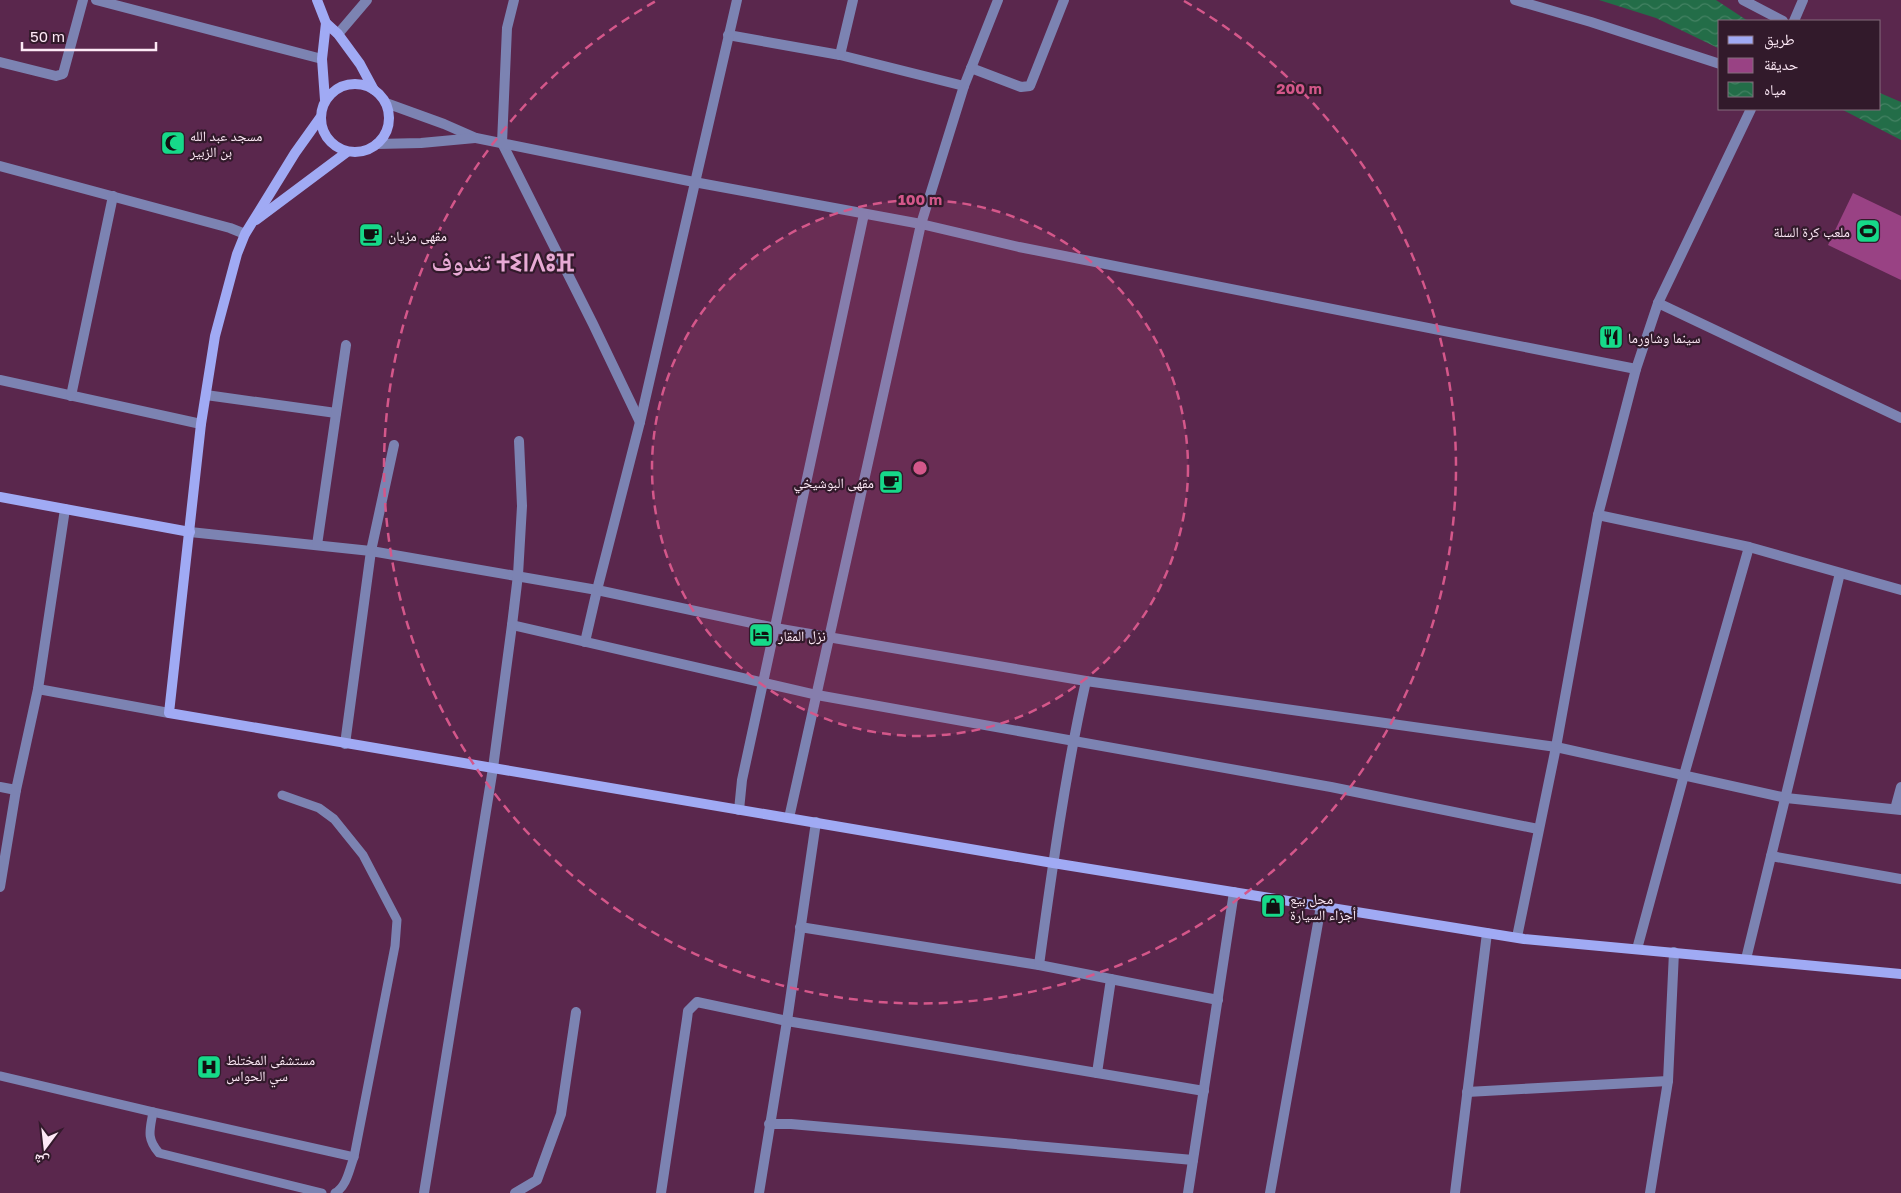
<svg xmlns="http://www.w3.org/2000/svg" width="1901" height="1193" font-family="'Golos Text','Noto Naskh Arabic','Noto Sans Tifinagh',sans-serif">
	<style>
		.park { fill: #994284 }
		.water { fill: url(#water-waves) }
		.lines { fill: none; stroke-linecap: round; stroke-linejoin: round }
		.lane { stroke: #7c83b2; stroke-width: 9 }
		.street { stroke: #7c83b2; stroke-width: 10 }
		.secondary { stroke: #a0aaf4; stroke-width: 10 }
		.ring { fill: none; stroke: #d4578a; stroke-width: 2.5; stroke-dasharray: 9 6 }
		.labels { text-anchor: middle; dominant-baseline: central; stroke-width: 4.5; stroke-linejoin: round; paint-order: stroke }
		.poi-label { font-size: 14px; fill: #fde9f6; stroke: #321a2b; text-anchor: start }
		.town-label { font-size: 24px; font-weight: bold; fill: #e8aad5; stroke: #321a2b }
		.centre { fill: #d4578a; stroke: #321a2b; stroke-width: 2.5 }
		.ring-label { font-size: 15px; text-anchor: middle; font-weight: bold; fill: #d4578a; stroke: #321a2b; stroke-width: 4.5; stroke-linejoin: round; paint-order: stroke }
	</style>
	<defs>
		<pattern id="water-waves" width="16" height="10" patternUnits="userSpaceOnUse" patternTransform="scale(1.25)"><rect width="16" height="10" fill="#236d48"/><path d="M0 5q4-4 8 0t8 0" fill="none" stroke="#448263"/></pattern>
	</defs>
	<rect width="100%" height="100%" fill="#5a274d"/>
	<polygon class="park" points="1853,193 1901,216 1901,280 1828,245"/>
	<g class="water">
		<polygon points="1599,0 1716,0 1748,21 1720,21 1720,49 1656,18"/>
		<polygon points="1880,93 1901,102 1901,140 1841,109 1880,109"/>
	</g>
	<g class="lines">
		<g class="lane">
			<path d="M282,795L319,808L334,819L363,855L397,920L395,946L354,1157C349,1170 347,1186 335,1193"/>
			<polyline points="0,1076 153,1112 354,1157"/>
			<path d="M153,1112C150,1130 146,1138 159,1153L322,1193"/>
		</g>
		<g class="street">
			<polyline points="96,0 322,59"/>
			<polyline points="514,0 507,28 502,143 593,324 640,422"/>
			<polyline points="1515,0 1591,22 1720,64"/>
			<polyline points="1743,0 1783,21"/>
			<polyline points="1794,21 1803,0"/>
			<polyline points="338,34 367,0"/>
			<polyline points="728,35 840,55 964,86"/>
			<polyline points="840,55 853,0"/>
			<polyline points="0,62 56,76 63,74 83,0"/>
			<polyline points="971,68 1021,87 1030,86 1064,0"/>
			<polyline points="386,103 444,124 476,138 694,182 921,224 1019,247 1636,369"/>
			<polyline points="377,144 421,143 475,138"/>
			<polyline points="0,166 230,228 245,234"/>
			<polyline points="1658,303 1901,418"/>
			<polyline points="0,380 201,424"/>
			<polyline points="206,395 336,413"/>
			<polyline points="71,396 113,196"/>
			<polyline points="1598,515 1749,547 1901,590"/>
			<polyline points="190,532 371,551 597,590 775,628 1086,681 1556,747 1786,798 1901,810"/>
			<polyline points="317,545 346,345"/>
			<polyline points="512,625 817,695 1331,787 1538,829"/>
			<polyline points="585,642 597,590 640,422 737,0"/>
			<polyline points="38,689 169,713"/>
			<polyline points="345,744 371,551 394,445"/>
			<polyline points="0,787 16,790"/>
			<polyline points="1895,809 1901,787"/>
			<polyline points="739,810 742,780 864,214"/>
			<polyline points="789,818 921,224 964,86 998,0"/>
			<polyline points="1771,856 1901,879"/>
			<polyline points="0,887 16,790 38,689 65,509"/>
			<polyline points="800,927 1039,965 1218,1000"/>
			<polyline points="1517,937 1556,747 1598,515 1636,369 1658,303 1751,109"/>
			<polyline points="1637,949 1684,775 1749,547"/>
			<polyline points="1746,959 1840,573"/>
			<path d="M1039,965C1052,870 1065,775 1086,681"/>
			<polyline points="1097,1073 1111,979"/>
			<polyline points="1467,1092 1668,1081"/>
			<polyline points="769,1124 791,1124 1193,1160"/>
			<polyline points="424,1193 493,768 512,625 518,575 522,506 519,441"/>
			<polyline points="515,1193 537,1180 561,1114 576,1012"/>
			<polyline points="661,1193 687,1019 688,1011 697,1002 787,1021 1204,1091"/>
			<polyline points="759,1193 787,1021 816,822"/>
			<polyline points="1188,1193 1234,892"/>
			<polyline points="1270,1193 1321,906"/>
			<polyline points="1455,1193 1487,933"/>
			<polyline points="1650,1193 1668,1081 1674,952"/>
		</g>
		<g class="secondary">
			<polyline points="317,0 326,23 338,34 360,64 374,90"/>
			<circle cx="355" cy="118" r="34"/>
			<polyline points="325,100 322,59 326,23"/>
			<polyline points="320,118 295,153 245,234 237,254 215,336 201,424 169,713 1053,863 1524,939 1901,974"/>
			<polyline points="256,220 347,152"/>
			<polyline points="0,497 190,532"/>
		</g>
	</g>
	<circle cx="920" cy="468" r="268" fill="#d4578a" fill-opacity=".12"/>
	<g class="ring">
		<circle cx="920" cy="468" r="268"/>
		<path d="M1184 1A536 536 0 1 1 656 1"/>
	</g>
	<defs>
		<symbol id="mosque-square" viewBox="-11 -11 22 22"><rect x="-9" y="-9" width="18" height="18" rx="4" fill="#16d989" stroke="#321a2b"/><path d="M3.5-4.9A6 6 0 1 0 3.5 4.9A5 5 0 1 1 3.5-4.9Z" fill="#111"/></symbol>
		<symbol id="stadium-square" viewBox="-11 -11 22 22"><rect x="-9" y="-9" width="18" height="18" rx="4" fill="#16d989" stroke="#321a2b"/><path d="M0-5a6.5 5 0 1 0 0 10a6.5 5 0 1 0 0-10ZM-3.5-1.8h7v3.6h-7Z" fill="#111"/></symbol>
		<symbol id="cafe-square" viewBox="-11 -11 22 22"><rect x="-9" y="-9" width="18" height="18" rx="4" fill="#16d989" stroke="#321a2b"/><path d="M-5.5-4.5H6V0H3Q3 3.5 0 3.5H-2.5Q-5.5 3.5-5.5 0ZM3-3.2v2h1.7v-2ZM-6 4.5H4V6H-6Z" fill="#111"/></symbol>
		<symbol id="restaurant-square" viewBox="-11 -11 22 22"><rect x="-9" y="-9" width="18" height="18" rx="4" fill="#16d989" stroke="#321a2b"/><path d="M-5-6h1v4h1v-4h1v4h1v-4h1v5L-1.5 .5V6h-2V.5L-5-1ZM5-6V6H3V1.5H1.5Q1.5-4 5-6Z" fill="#111"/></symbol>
		<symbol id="hotel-square" viewBox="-11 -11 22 22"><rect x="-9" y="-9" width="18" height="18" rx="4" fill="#16d989" stroke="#321a2b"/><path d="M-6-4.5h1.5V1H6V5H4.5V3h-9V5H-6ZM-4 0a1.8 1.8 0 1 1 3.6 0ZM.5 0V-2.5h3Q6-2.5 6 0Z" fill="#111"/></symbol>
		<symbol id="shop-square" viewBox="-11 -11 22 22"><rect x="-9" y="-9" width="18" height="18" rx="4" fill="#16d989" stroke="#321a2b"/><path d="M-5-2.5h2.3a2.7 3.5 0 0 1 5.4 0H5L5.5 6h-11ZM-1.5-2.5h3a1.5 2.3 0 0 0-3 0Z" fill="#111"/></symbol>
		<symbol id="hospital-square" viewBox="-11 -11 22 22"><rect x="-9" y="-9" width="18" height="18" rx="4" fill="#16d989" stroke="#321a2b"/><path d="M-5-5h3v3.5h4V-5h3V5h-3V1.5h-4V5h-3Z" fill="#111"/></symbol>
	</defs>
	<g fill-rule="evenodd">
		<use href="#mosque-square" x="159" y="129" width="28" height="28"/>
		<use href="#stadium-square" x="1854" y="217" width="28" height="28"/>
		<use href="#cafe-square" x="357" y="221" width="28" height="28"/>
		<use href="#restaurant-square" x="1597" y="323" width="28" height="28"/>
		<use href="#cafe-square" x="877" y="468" width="28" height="28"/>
		<use href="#hotel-square" x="747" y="621" width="28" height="28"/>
		<use href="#shop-square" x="1259" y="892" width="28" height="28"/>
		<use href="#hospital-square" x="195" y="1053" width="28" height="28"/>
	</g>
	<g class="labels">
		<g class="poi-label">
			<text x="190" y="135">مسجد عبد الله<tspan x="190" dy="16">بن الزبير</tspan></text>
			<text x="1850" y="231" text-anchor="end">ملعب كرة السلة</text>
			<text x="388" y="235">مقهى مزيان</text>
			<text x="1628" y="337">سينما وشاورما</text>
			<text x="874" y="482" text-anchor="end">مقهى البوشيخي</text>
			<text x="778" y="635">نزل المقار</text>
			<text x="1290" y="898">محل بيع<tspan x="1290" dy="16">أجزاء السيارة</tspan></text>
			<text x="226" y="1059">مستشفى المختلط<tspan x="226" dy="16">سي الحواس</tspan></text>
		</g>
		<g class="town-label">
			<text x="503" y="261">تندوف ⵜⵉⵏⴷⵓⴼ</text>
		</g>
	</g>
	<circle cx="920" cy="468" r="8" class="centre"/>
	<g class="ring-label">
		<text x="1299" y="94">200 m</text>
		<text x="920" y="205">100 m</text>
	</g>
	<rect x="1718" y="20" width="162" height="90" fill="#321a2b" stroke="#836d7c"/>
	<rect x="1728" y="36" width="25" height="8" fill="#a0aaf4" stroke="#836d7c"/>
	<text x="1764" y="45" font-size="15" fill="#fde9f6">طريق</text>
	<rect x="1728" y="58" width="25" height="15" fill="#994284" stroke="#836d7c"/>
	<text x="1764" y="70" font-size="15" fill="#fde9f6">حديقة</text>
	<rect x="1728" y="82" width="25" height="15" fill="url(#water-waves)" stroke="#836d7c"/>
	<text x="1764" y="95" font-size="15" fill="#fde9f6">مياه</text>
	<g transform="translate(45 1148) rotate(195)" stroke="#321a2b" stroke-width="4" paint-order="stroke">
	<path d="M0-4L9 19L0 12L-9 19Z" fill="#fde9f6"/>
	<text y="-8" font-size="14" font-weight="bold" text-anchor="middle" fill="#fde9f6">ش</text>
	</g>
	<path d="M22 42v8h134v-8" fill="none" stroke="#fde9f6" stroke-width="2.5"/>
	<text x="30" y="42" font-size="15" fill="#fde9f6" stroke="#321a2b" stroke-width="4" paint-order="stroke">50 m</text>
</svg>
